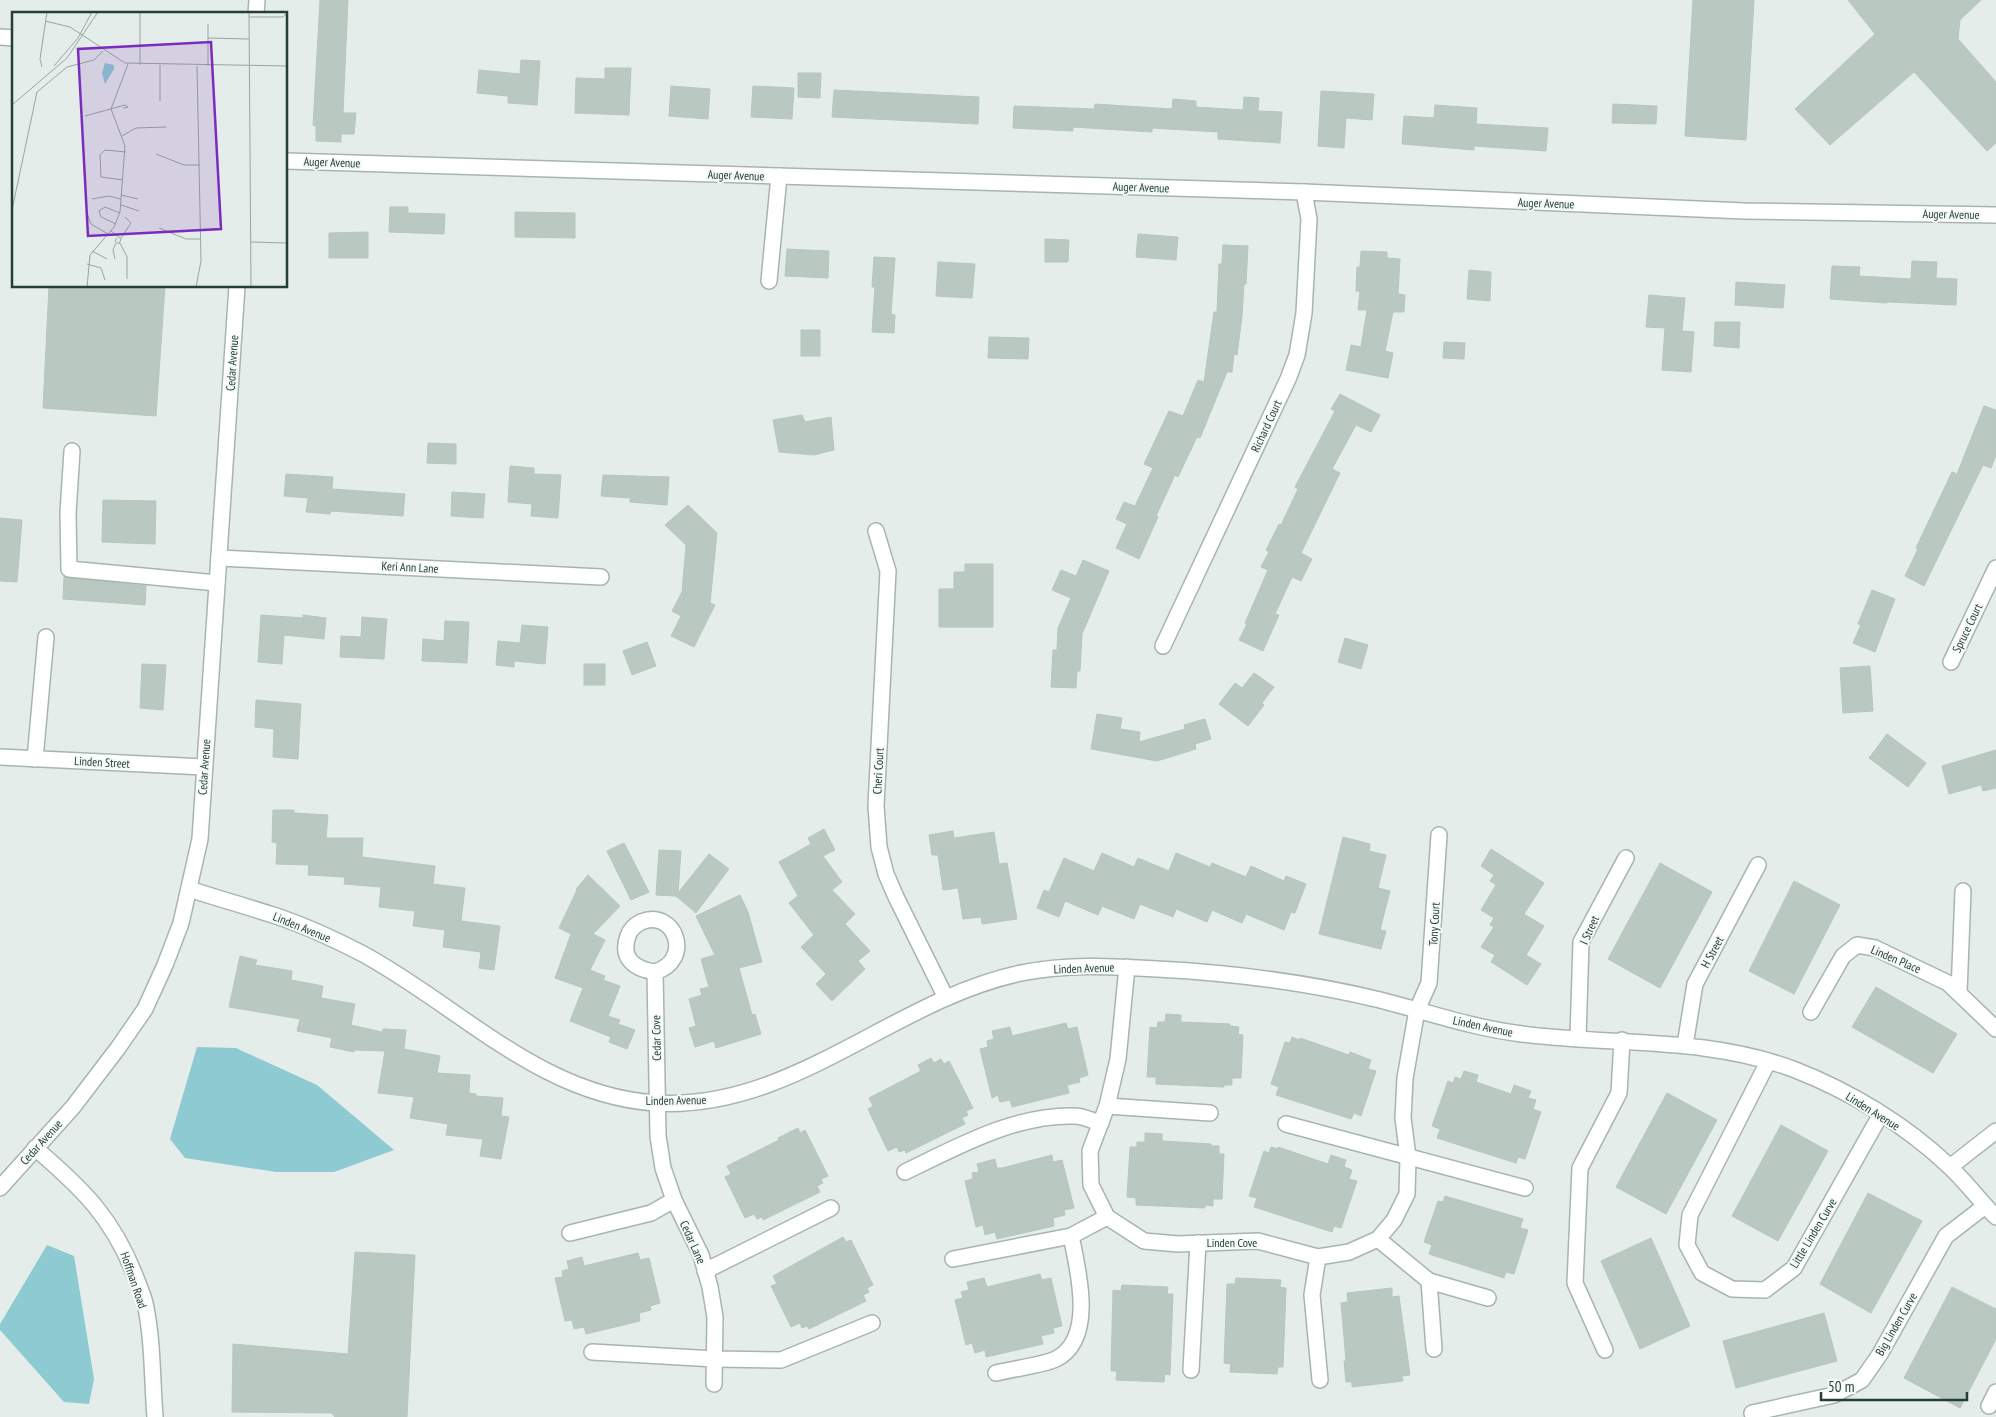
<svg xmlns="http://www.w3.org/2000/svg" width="1996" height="1417" font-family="'PT Sans Narrow',sans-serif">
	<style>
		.water { fill: #8ecad1 }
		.building { fill: #b9c8c1; stroke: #b6c7bf }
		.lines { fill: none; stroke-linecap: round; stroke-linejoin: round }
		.minor-casing { stroke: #a7b5b0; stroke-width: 18 }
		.minor { stroke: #fff; stroke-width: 15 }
		.labels { text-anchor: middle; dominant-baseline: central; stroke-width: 4; stroke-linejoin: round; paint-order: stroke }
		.street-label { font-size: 12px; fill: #243f36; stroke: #f5faf7 }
		.inset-road { fill: none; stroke: #97a7a1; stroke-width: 1 }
		.view { fill: #7b2cbf; fill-opacity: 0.15; stroke: #7b2cbf; stroke-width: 2.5 }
		.inset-edge { fill: none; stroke: #243f36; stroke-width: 2.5 }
	</style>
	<rect width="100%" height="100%" fill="#e4ede9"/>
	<g class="water">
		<polygon points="197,1047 236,1048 317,1085 394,1150 334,1172 276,1172 185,1158 170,1139"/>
		<polygon points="47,1245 74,1256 94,1379 89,1404 64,1402 0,1330 0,1324"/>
	</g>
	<g class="building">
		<polygon points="320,0 348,0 343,113 356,113 354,134 341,134 341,142 316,141 316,126 313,125"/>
		<polygon points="1693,0 1754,0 1746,140 1685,136"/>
		<polygon points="1848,0 1981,0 1960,20 1958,39 1996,82 1996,143 1987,151 1914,72 1830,145 1795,109 1875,34"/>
		<polygon points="521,60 540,61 537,105 508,103 508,96 477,93 479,70 520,74"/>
		<polygon points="605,68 631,68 629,115 575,113 576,78 605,79"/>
		<polygon points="798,73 821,73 820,98 798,97"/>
		<polygon points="671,86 710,89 708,119 669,116"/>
		<polygon points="753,86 794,88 792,119 751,117"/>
		<polygon points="834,90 979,97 978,124 832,117"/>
		<polygon points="1321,91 1374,94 1372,120 1346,118 1344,148 1318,146"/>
		<polygon points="1244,97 1259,98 1258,111 1282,112 1280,143 1218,139 1218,132 1152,128 1152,132 1073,127 1073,131 1013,128 1014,106 1094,109 1095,104 1172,109 1173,99 1196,101 1196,107 1243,110"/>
		<polygon points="1613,104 1657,106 1656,124 1612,123"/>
		<polygon points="1435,105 1477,108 1476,124 1548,128 1546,151 1474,146 1474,150 1402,144 1404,116 1434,118"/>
		<polygon points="390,207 408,207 408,213 445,214 444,234 389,232"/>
		<polygon points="515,212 575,213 575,238 515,237"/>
		<polygon points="368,232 368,258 329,258 329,233"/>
		<polygon points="1138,234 1178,237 1176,260 1136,257"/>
		<polygon points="1045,239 1069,240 1068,262 1045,262"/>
		<polygon points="1223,245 1248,246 1246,284 1244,284 1242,316 1237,355 1234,354 1232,372 1227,372 1200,438 1197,437 1178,477 1175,475 1156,516 1158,517 1139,559 1116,548 1127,524 1116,519 1124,502 1135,506 1153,468 1144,464 1169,411 1183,416 1198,380 1204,382 1214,312 1217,312 1219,264 1222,264"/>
		<polygon points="787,249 829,251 828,278 785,276"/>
		<polygon points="1361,251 1387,252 1387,258 1400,259 1398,294 1405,295 1404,312 1393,312 1385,351 1393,353 1388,378 1346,370 1351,345 1361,347 1367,310 1358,310 1360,291 1356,291 1357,267 1360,267"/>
		<polygon points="874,257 895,258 891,314 895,315 894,333 872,332 875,287 872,287"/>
		<polygon points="1912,261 1937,262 1936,278 1957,279 1956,305 1887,302 1887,303 1830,299 1832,266 1860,267 1859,276 1911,279"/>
		<polygon points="938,262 975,264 972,298 936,296"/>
		<polygon points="1469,270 1491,272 1490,301 1467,299"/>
		<polygon points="1736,282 1785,285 1783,308 1735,305"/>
		<polygon points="49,286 165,286 156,416 43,408"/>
		<polygon points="1649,295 1685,298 1682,331 1694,332 1691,372 1662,370 1665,328 1646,327"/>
		<polygon points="1715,322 1740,322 1739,348 1714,346"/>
		<rect x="801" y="330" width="19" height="26"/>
		<polygon points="989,337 1029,338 1028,359 988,358"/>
		<polygon points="1444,342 1465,343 1464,359 1443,358"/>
		<polygon points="1340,394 1380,415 1371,432 1356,425 1332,469 1340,473 1301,553 1312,559 1301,581 1292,577 1275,614 1279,615 1263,651 1239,640 1247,624 1245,623 1268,570 1261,567 1269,552 1266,550 1279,524 1281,525 1298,489 1295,487 1335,411 1331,409"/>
		<polygon points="1984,406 1996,410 1996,455 1991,468 1983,465 1924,586 1905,576 1918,549 1916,548 1952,472 1957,474"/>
		<polygon points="802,415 805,422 831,417 834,450 814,455 779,452 773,420"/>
		<polygon points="428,443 456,444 456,464 427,463"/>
		<polygon points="510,466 534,468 534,474 561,475 558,518 531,516 532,504 508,502"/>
		<polygon points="286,474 333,477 332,489 405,494 403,516 331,511 330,514 306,512 308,498 284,496"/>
		<polygon points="603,475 669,477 667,505 630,502 630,498 601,496"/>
		<polygon points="452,492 485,494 483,518 451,516"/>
		<polygon points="103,500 156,501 155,544 102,542"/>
		<polygon points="688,505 717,533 710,603 715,605 694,647 671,636 681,616 672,611 682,592 686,545 665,525"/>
		<polygon points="0,518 22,520 17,582 0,581"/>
		<polygon points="1083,560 1109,571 1082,634 1080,671 1077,671 1076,688 1051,687 1053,650 1057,650 1058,628 1071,598 1052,590 1061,570 1076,576"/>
		<polygon points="965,564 993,564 993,627 939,627 939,589 954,589 954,572 965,572"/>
		<polygon points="64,577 146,586 145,605 63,599"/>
		<polygon points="1872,590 1895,599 1875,652 1853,643 1861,625 1858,624"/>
		<polygon points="261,615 303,618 303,615 326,618 324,639 284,635 282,664 258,662"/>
		<polygon points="362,617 387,619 384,659 340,657 341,636 361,637"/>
		<polygon points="445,621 469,622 467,663 422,661 423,639 444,641"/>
		<polygon points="522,625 548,627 545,664 514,661 514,667 496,665 498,641 520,643"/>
		<polygon points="1345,638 1368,645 1361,669 1338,662"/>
		<polygon points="647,642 656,666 632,675 623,651"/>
		<polygon points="142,664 166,665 163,710 140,708"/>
		<rect x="584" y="664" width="21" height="21"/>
		<polygon points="1870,666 1873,711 1843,713 1840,668"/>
		<polygon points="1254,673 1274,687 1262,703 1264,705 1248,726 1219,704 1235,683 1242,688"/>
		<polygon points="256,700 301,704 298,759 273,757 274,729 255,727"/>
		<polygon points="1097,714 1122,718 1120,729 1140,732 1139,742 1185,729 1184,725 1205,719 1211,739 1195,744 1196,749 1157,761 1091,749"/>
		<polygon points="1887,734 1926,763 1908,787 1869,758"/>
		<polygon points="1996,750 1996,788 1983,791 1981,785 1949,794 1942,766"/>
		<polygon points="273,810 294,810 294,813 328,815 326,838 363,838 362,857 435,866 433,884 465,888 461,921 500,926 494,970 479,968 481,952 443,947 445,930 413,926 415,911 379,907 381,887 344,884 345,877 308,875 309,865 276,864 277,843 272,842"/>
		<polygon points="824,829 835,850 823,856 842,882 832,890 855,914 845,924 870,951 858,961 865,969 832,1001 816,984 826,974 801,947 814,935 789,903 798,896 779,862 811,844 808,838"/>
		<polygon points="953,831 954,838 994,832 999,864 1007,863 1017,919 982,924 981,917 963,919 958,888 943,890 938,855 932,855 929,835"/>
		<polygon points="1343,837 1370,844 1369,851 1386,855 1378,888 1390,891 1380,930 1386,931 1381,949 1319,934"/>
		<polygon points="624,843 649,892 631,900 607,851"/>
		<polygon points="1491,849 1544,883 1524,914 1544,926 1526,955 1541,964 1527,985 1491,962 1495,955 1481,947 1494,927 1490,925 1494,918 1481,910 1496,885 1490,881 1494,875 1481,866"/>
		<polygon points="659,850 681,851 678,893 709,854 729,869 696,913 676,896 656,895"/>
		<polygon points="1102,853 1134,867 1138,858 1169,871 1176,853 1210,867 1212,863 1246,877 1251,866 1284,881 1286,876 1306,884 1295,913 1291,912 1284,930 1246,914 1242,923 1212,910 1207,922 1176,909 1173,917 1140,904 1134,919 1102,906 1098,915 1065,901 1059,917 1037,908 1044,890 1049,892 1064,858 1094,871"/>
		<polygon points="1660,863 1712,892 1660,988 1608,959"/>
		<polygon points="588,875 620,906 593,934 605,940 590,970 605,976 603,980 620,986 608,1016 620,1020 618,1024 635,1030 627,1049 609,1042 611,1037 570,1021 583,988 555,978 571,934 559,928 577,890 576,889"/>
		<polygon points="1794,881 1840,905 1794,994 1749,971"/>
		<polygon points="740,895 748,912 762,962 739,968 752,1015 755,1014 761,1034 716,1048 714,1041 695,1047 689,1028 696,1026 689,999 702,995 700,989 709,987 701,959 715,955 696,916"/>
		<polygon points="240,956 257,960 255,965 292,971 291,980 323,986 321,998 355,1004 351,1025 382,1032 383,1029 406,1030 404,1049 440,1056 437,1073 470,1075 469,1093 476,1094 476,1096 503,1098 501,1116 509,1117 501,1159 480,1156 483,1139 446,1135 448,1124 410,1118 414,1097 378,1093 385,1051 354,1050 354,1052 330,1047 332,1038 297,1031 300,1019 229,1007"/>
		<polygon points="1876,987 1957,1034 1933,1073 1852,1027"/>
		<polygon points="1166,1014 1181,1015 1181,1022 1230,1024 1230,1026 1239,1027 1238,1034 1243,1035 1241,1078 1232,1078 1232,1085 1224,1085 1224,1087 1156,1084 1156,1077 1147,1077 1150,1027 1157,1028 1158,1022 1165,1022"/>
		<polygon points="1066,1023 1068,1029 1077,1027 1088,1075 1079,1078 1080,1082 1067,1085 1069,1093 1012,1107 1010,1100 1000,1102 998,1095 992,1098 980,1049 988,1047 987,1041 994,1039 992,1031 1010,1027 1012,1036"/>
		<polygon points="1292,1037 1299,1040 1300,1038 1349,1055 1350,1052 1371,1060 1368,1069 1376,1071 1361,1116 1354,1113 1351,1119 1276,1095 1279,1087 1271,1084 1285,1042 1290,1043"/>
		<polygon points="931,1058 934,1063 941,1059 944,1064 949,1061 973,1108 966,1111 968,1115 962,1118 965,1124 906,1153 905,1150 899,1152 897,1147 888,1151 868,1109 873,1106 869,1098 921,1071 918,1065"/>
		<polygon points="1464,1071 1478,1075 1476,1082 1511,1094 1514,1085 1531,1091 1528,1098 1536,1100 1533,1109 1541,1112 1525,1159 1518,1157 1516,1163 1437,1138 1440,1129 1432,1126 1448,1081 1453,1083 1455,1077 1461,1079"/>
		<polygon points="1667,1093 1717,1120 1666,1214 1616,1187"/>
		<polygon points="1781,1125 1828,1151 1778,1241 1732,1216"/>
		<polygon points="798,1128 800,1133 805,1130 828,1176 821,1179 823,1183 817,1186 820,1192 763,1220 762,1217 757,1219 754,1214 745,1218 725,1177 731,1174 727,1166 779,1140 778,1138"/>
		<polygon points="1145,1133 1162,1134 1162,1141 1211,1144 1211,1146 1219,1146 1219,1154 1224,1154 1222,1199 1213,1199 1213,1206 1205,1205 1205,1208 1136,1205 1136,1198 1127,1197 1130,1147 1137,1147 1137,1142 1145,1142"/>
		<polygon points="1271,1147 1278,1149 1278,1147 1328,1164 1331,1155 1346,1160 1344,1167 1352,1170 1349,1179 1357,1181 1341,1228 1334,1226 1332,1232 1254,1207 1257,1198 1249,1196 1264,1151 1269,1153"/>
		<polygon points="1052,1155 1053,1162 1062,1160 1074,1208 1064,1210 1065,1215 1053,1218 1054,1226 997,1239 995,1232 985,1235 983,1225 976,1227 965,1181 973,1179 972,1173 979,1172 977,1164 995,1159 997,1168 1002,1168"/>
		<polygon points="1868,1193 1922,1221 1871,1313 1820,1284"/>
		<polygon points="1445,1196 1523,1219 1520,1228 1528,1230 1514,1274 1506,1272 1504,1278 1429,1254 1432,1245 1424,1242 1438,1201 1443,1202"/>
		<polygon points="843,1237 846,1242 851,1240 873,1285 867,1288 869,1292 863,1295 866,1301 809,1329 807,1326 802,1328 800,1323 791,1327 771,1286 777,1284 773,1276"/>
		<polygon points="1651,1238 1690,1326 1640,1349 1601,1261"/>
		<polygon points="355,1252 415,1255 407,1417 335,1417 332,1413 232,1412 233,1344 348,1354"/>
		<polygon points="638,1253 640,1260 649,1258 660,1303 650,1306 651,1310 639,1313 640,1321 586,1334 584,1327 574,1329 572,1320 565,1321 555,1278 563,1277 562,1271 569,1269 567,1261 582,1257 584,1266"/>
		<polygon points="1040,1274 1042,1280 1051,1278 1062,1326 1053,1328 1054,1333 1041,1336 1043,1344 986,1357 985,1350 975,1353 972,1343 966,1345 955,1300 963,1298 961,1292 969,1290 967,1282 984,1278 987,1287"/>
		<polygon points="1236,1278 1281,1280 1280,1287 1286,1288 1283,1367 1278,1367 1277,1374 1230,1372 1231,1364 1224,1363 1227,1284 1235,1284"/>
		<polygon points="1122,1285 1168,1287 1167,1294 1173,1294 1170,1375 1165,1374 1164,1382 1116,1380 1117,1371 1111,1371 1113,1290 1121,1291"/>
		<polygon points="1952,1287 1996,1309 1996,1339 1960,1408 1904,1378"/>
		<polygon points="1392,1288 1392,1297 1399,1296 1410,1375 1402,1376 1403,1381 1352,1387 1352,1382 1346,1382 1344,1361 1346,1361 1341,1303 1348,1302 1347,1293"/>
		<polygon points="1824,1313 1837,1361 1736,1388 1723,1341"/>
	</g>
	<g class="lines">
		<defs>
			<g id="minor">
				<polyline points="256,14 257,0"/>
				<polyline points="0,37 14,38"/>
				<polyline points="286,161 1304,192 1744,211 1996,215"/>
				<polyline points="769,281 779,176"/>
				<polyline points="72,451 68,513 69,569 217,583"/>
				<polyline points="876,531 888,571 876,806 879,847 886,874 896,897 946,998"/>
				<polyline points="219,558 601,577"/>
				<polyline points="1163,646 1288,379 1297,355 1304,313 1309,219 1304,192"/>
				<polyline points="1951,662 1996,568"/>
				<polyline points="0,757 204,767"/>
				<polyline points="35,759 46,637"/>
				<path d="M189,889C217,898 245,906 273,915C304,925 334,939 363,954C459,1006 541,1096 656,1103C792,1111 893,1000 1021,973C1066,964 1111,966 1157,969C1233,973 1306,982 1380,1000C1427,1012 1473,1028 1522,1034C1615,1046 1703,1036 1793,1069C1850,1091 1906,1125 1950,1167C1966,1182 1980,1201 1996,1217"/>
				<polyline points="1127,967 1118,1059 1107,1106 1090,1151 1091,1185 1107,1217 1144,1241 1178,1244 1258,1241 1318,1257 1349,1252 1378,1239 1394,1220 1407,1194 1408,1157 1403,1118 1405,1078 1417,1010 1429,983 1439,835"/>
				<path d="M655,972C694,960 675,908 641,922C635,925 630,930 628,936C620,958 634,969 655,972L658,1136L663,1168L674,1200L701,1255L710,1287L715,1317L714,1384"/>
				<polyline points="1959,993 1963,891"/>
				<polyline points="1811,1012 1843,956 1857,945 1875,948 1948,983 1996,1029"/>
				<polyline points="1578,1038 1581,942 1626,858"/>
				<polyline points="1685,1045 1695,984 1758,865"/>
				<polyline points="1768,1062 1690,1215 1687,1245 1702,1273 1732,1289 1765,1290 1794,1268 1881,1114"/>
				<polyline points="1107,1106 1210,1113"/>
				<polyline points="1286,1124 1525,1188"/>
				<path d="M35,1148C83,1189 113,1218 136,1278C139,1286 143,1295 145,1303C153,1340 152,1379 155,1417"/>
				<polyline points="1950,1167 1996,1131"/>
				<path d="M905,1172C957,1147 1015,1114 1075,1116C1083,1116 1092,1121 1101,1123"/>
				<polyline points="0,1188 73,1107 118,1048 145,1009 165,965 181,923 200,839 237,286"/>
				<polyline points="570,1233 651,1213 674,1200"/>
				<polyline points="1378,1239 1429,1281 1434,1349"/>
				<polyline points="1318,1257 1312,1295 1320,1380"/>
				<polyline points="953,1259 1071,1236 1107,1217"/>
				<polyline points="705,1271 831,1208"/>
				<polyline points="1429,1281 1488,1298"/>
				<polyline points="1605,1350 1575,1283 1580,1168 1619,1093 1622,1040"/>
				<polyline points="592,1352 715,1359 781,1360 872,1323"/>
				<polyline points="1191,1370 1198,1243"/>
				<path d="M996,1373C1011,1369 1044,1365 1056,1359C1096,1339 1078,1270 1071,1236"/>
				<polyline points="1989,1406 1996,1392"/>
				<polyline points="1752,1413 1834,1395 1862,1380 1880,1354 1946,1236 1985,1206"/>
			</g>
		</defs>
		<use href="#minor" class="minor-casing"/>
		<use href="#minor" class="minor"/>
	</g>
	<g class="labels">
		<g class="street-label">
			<text transform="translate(332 162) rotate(2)">Auger Avenue</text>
			<text transform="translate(736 175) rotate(2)">Auger Avenue</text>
			<text transform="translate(1141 187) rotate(2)">Auger Avenue</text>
			<text transform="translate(1546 203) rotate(2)">Auger Avenue</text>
			<text transform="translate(1951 214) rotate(1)">Auger Avenue</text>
			<text transform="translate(232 363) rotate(-86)">Cedar Avenue</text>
			<text transform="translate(1266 426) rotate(-65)">Richard Court</text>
			<text transform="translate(410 567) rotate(3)">Keri Ann Lane</text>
			<text transform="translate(1967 628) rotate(-64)">Spruce Court</text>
			<text transform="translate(102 762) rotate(3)">Linden Street</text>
			<text transform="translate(204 767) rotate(-86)">Cedar Avenue</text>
			<text transform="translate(878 771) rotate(-87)">Cheri Court</text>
			<text transform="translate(1434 924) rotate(-87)">Tony Court</text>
			<text transform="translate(302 927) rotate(22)">Linden Avenue</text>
			<text transform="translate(1589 930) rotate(-66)">I Street</text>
			<text transform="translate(1712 952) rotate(-62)">H Street</text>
			<text transform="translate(1896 959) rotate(23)">Linden Place</text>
			<text transform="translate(1084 968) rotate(-2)">Linden Avenue</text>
			<text transform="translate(1483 1026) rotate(12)">Linden Avenue</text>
			<text transform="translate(656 1038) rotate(-91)">Cedar Cove</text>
			<text transform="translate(676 1100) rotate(-1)">Linden Avenue</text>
			<text transform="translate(1873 1111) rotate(32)">Linden Avenue</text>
			<text transform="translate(41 1142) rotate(-48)">Cedar Avenue</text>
			<text transform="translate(1813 1233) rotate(-59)">Little Linden Curve</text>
			<text transform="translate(693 1242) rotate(66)">Cedar Lane</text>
			<text x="1232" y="1242">Linden Cove</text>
			<text transform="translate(134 1280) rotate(71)">Hoffman Road</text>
			<text transform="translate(1896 1324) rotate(-60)">Big Linden Curve</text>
		</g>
	</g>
	<g transform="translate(12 12)">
		<rect width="275" height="275" fill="#e4ede9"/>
		<path d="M93,51L102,53V57L93,72L90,61Z" fill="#8ecad1"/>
		<path class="inset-road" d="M128,0V53M237,0L239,275M237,5H271L275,1M33,9L58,15L113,51L275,54M196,12V54M196,26L237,27M148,53V89M42,54L66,26L80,0M30,55L28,47L35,0M0,93L55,46L86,0M73,104L113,93L116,95L111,96M110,124L124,116L154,115M144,142L172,153H188M111,168L89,165L88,143L93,138L114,140M109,183L126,187M80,187L97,184L109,187M109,193L127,199M0,198L25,80L55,55L82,48L91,39M75,201L79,212L96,222M104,212L89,205L87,199L93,195L108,201M147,216L174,227H189M99,219L109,227L107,232L103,229L105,226M109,226L119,211L113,205M239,230L275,231M108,231L115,245V267M80,239L95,247M103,247L101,238L104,231M75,252L89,256L93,268M29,275H48M75,275L78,243L102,215L108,200L113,134L99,97L116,52M184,275L189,249L185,54"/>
		<path class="view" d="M199,30L209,217L76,224L66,37Z"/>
		<rect width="275" height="275" class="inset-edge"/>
	</g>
	<path d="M1821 1392v8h146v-8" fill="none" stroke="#243f36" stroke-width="2.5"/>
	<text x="1828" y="1392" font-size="15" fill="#243f36" stroke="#f5faf7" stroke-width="4" paint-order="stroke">50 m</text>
</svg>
